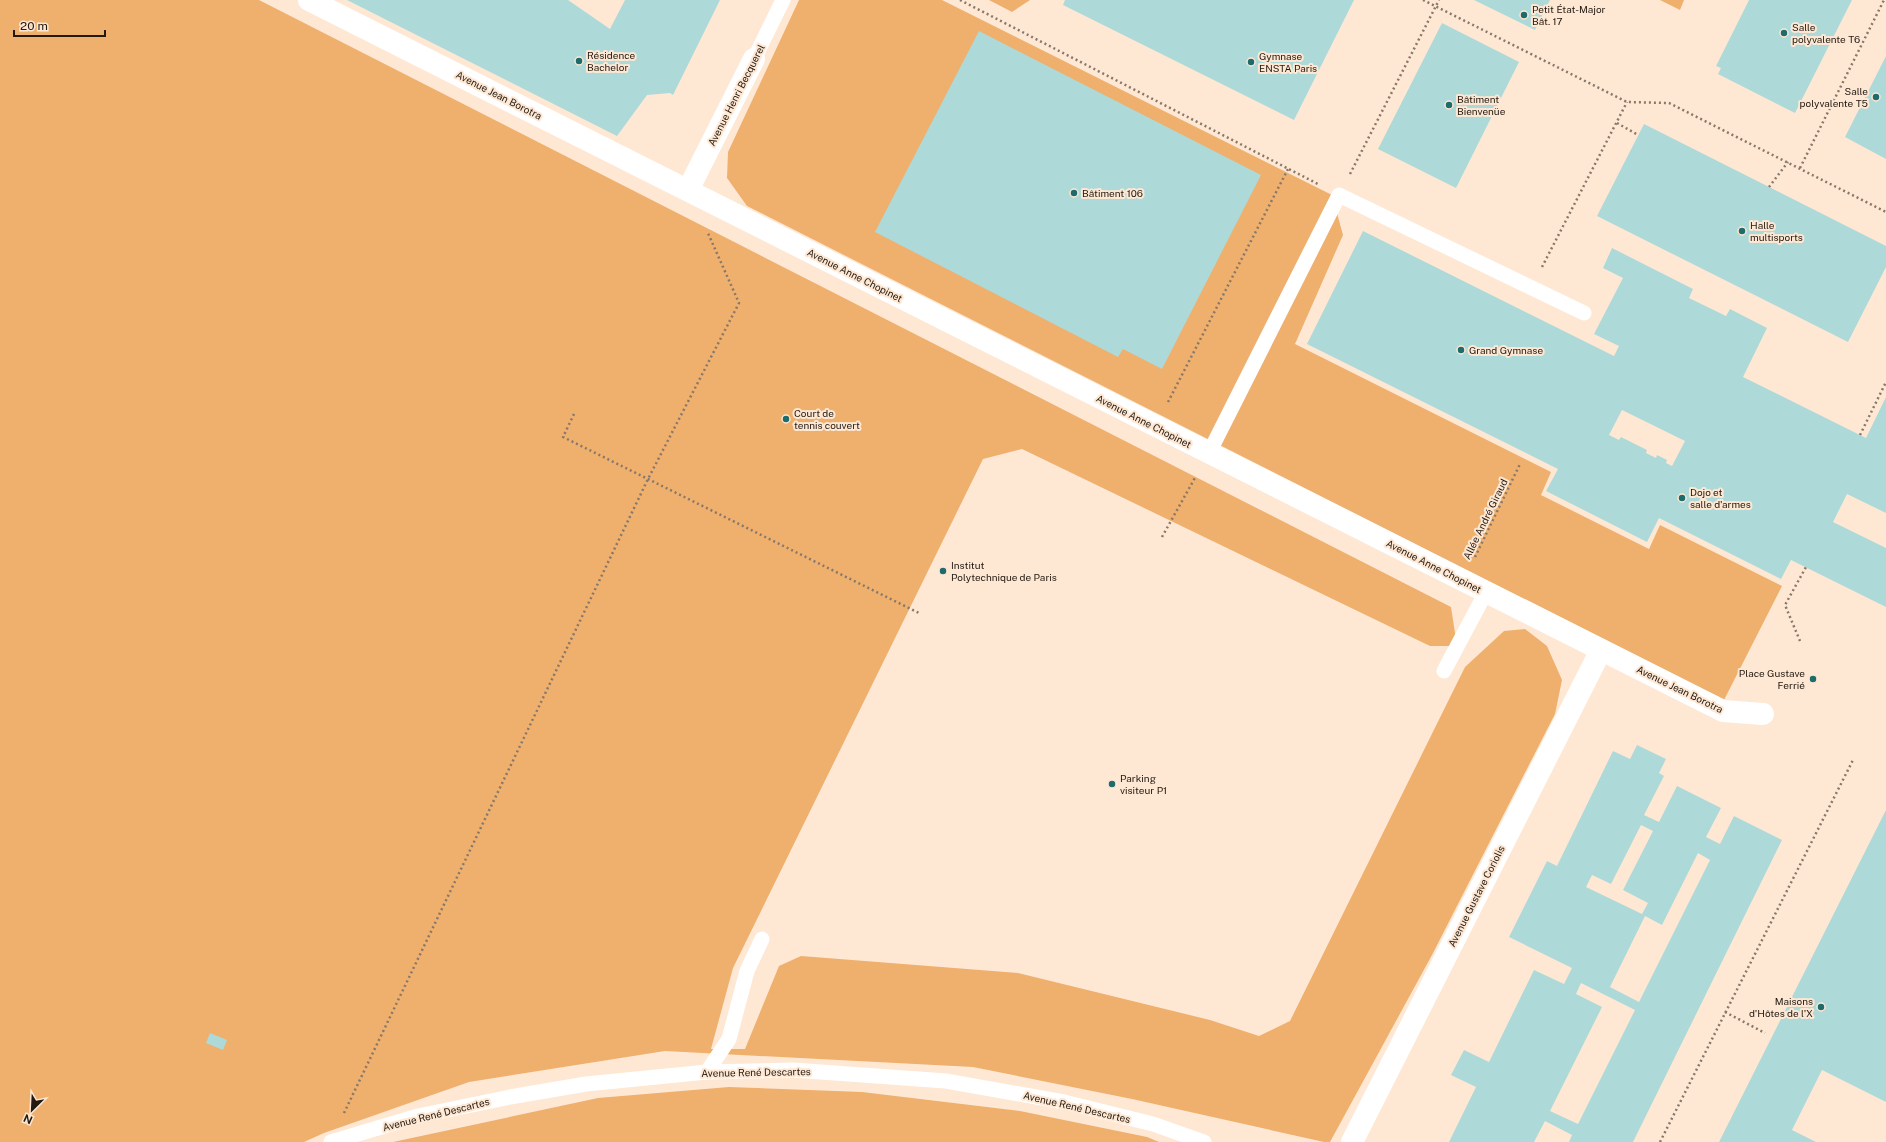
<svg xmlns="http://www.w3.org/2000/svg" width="1886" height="1142" font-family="'Public Sans',sans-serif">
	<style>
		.green { fill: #efaf6d }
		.building { fill: #aed9d9; fill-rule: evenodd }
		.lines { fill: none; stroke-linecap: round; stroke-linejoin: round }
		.path { stroke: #87786a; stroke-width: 2.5; stroke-dasharray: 2 3; stroke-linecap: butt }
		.lane { stroke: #fff; stroke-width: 15 }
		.street { stroke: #fff; stroke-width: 22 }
		.poi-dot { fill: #1f6b6c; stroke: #fee8d4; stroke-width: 1.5 }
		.labels { text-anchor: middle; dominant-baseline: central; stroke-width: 4; stroke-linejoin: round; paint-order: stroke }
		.poi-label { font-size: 10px; fill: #221910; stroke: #fee8d4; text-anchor: start }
		.street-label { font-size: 10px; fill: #221910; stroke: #fee8d4 }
	</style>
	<rect width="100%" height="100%" fill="#fee8d4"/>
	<g class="green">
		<polygon points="0,0 259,0 1451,607 1457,646 1430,646 1022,449 983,459 733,968 711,1049 745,1049 779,966 801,956 1018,973 1210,1020 1259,1036 1290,1021 1465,667 1504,631 1525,629 1547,646 1562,680 1555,714 1432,955 1330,1142 1324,1142 1132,1099 973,1067 665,1051 469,1082 324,1133 304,1142 0,1142"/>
		<polygon points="799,0 942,0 1332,195 1343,235 1295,344 1551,472 1541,495 1649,549 1660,525 1782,586 1724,700 747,206 727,178 728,152"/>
		<polygon points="989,0 1030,0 1012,12"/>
		<polygon points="1660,0 1684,0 1680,10"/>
		<polygon points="729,1087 862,1092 1020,1111 1147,1137 1159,1142 393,1142 598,1098"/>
	</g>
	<g class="building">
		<polygon points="347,0 568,0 610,29 625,0 720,0 673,95 670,93 647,95 617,136"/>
		<polygon points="1065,0 1354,0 1294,120 1063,5"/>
		<polygon points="1474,0 1550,0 1535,30"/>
		<polygon points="1749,0 1852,0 1795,113 1718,74 1721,68 1716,66"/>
		<polygon points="1442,23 1519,62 1456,188 1378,149"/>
		<polygon points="979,31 1261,175 1162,369 1123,349 1118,357 875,232"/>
		<polygon points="1886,56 1886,159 1845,137"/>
		<polygon points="1644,124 1886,246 1886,267 1848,342 1597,216"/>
		<path d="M1363,231L1614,356L1619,346L1594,334L1623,278L1603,268L1612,248L1693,289L1689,298L1726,316L1730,309L1767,328L1743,377L1866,438L1886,397V513L1847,494L1833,522L1886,548V607L1791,560L1781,579L1659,518L1647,542L1546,491L1558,469L1307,344ZM1622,410L1685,441L1672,466L1666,463L1667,460L1657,455L1656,458L1646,453L1647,450L1621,437L1619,440L1609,435Z"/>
		<path d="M1637,745L1666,759L1659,773L1664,776L1644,815L1659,822L1677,786L1721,808L1706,837L1720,844L1734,816L1782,840L1633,1142H1569L1572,1135L1545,1121L1534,1142H1449L1476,1087L1451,1075L1464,1050L1489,1062L1534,970L1564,984L1572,968L1509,937L1547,861L1557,866L1613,751L1630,759ZM1641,825L1653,831L1623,890L1648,903L1642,914L1586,887L1592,875L1611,884ZM1698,853L1710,860L1639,1002L1610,987L1645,916L1662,925ZM1581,983L1635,1010L1578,1124L1550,1111L1602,1007L1576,994Z"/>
		<polygon points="1886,810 1886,1102 1822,1070 1792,1130 1816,1142 1719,1142"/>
		<polygon points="210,1033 227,1040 223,1050 206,1043"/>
	</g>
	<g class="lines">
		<g class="path">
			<polyline points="960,0 1318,184"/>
			<polyline points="1423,0 1627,102 1669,103 1886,212"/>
			<polyline points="1617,123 1638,135"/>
			<polyline points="1800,168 1884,0"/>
			<polyline points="1350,174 1439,0"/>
			<polyline points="1769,187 1788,162"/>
			<polyline points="1542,267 1627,102"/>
			<polyline points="1168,402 1288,169"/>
			<polyline points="574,414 563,437 921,614"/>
			<polyline points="1860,435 1886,382"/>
			<polyline points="1162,537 1196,476"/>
			<polyline points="1475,557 1520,464"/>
			<polyline points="1800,641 1785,605 1806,567"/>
			<polyline points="1725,1012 1765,1033"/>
			<polyline points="344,1113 648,479 739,303 707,231"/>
			<polyline points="1660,1142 1853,760"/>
		</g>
		<g class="lane">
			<polyline points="754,59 783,0"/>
			<polyline points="1209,453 1339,195 1584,313"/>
			<polyline points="1444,671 1486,592"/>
			<polyline points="707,1072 729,1039 747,971 762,939"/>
			<polyline points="331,1142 418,1116 510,1097 586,1084 707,1072 793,1070 946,1081 1064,1102 1153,1124 1204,1142"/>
		</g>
		<g class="street">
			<polyline points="309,0 1723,711 1763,714"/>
			<polyline points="688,190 754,59"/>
			<polyline points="1352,1142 1601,650"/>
		</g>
	</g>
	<g class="poi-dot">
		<circle cx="1524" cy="15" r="4"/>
		<circle cx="1784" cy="33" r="4"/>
		<circle cx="579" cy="61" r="4"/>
		<circle cx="1251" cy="62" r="4"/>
		<circle cx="1876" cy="97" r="4"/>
		<circle cx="1449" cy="105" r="4"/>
		<circle cx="1074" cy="193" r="4"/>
		<circle cx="1742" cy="231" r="4"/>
		<circle cx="1461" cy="350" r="4"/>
		<circle cx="786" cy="419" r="4"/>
		<circle cx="1682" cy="498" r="4"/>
		<circle cx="943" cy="571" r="4"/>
		<circle cx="1813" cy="679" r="4"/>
		<circle cx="1112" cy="784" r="4"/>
		<circle cx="1821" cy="1007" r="4"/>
	</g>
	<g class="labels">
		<g class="poi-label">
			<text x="1532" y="9">Petit État-Major<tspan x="1532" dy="12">Bât. 17</tspan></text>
			<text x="1792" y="27">Salle<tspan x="1792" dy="12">polyvalente T6</tspan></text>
			<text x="587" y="55">Résidence<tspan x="587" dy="12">Bachelor</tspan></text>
			<text x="1259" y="56">Gymnase<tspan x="1259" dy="12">ENSTA Paris</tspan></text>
			<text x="1868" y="91" text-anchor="end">Salle<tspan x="1868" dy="12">polyvalente T5</tspan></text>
			<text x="1457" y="99">Bâtiment<tspan x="1457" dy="12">Bienvenüe</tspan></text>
			<text x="1082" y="193">Bâtiment 106</text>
			<text x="1750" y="225">Halle<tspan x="1750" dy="12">multisports</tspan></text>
			<text x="1469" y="350">Grand Gymnase</text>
			<text x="794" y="413">Court de<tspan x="794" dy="12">tennis couvert</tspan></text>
			<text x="1690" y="492">Dojo et<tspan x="1690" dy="12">salle d'armes</tspan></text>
			<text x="951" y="565">Institut<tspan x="951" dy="12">Polytechnique de Paris</tspan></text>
			<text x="1805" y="673" text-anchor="end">Place Gustave<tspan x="1805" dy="12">Ferrié</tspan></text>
			<text x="1120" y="778">Parking<tspan x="1120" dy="12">visiteur P1</tspan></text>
			<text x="1813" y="1001" text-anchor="end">Maisons<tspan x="1813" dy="12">d'Hôtes de l'X</tspan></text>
		</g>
		<g class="street-label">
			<text transform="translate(499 95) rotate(27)">Avenue Jean Borotra</text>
			<text transform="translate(736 95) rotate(-63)">Avenue Henri Becquerel</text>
			<text transform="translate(855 275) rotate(27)">Avenue Anne Chopinet</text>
			<text transform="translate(1144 421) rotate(27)">Avenue Anne Chopinet</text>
			<text transform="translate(1485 519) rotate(-64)">Allée André Giraud</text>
			<text transform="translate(1434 566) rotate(27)">Avenue Anne Chopinet</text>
			<text transform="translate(1680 689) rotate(26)">Avenue Jean Borotra</text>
			<text transform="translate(1476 896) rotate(-63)">Avenue Gustave Coriolis</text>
			<text transform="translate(756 1072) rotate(-1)">Avenue René Descartes</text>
			<text transform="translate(1077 1107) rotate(13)">Avenue René Descartes</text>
			<text transform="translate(436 1114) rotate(-14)">Avenue René Descartes</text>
		</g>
	</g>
	<g transform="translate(32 1110) rotate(204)" stroke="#fee8d4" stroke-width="3" paint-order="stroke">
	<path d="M0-3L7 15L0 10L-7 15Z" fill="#221910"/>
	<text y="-6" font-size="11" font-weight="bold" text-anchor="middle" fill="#221910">N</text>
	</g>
	<path d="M14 30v6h91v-6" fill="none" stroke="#221910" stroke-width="2"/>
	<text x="20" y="30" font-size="12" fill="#221910" stroke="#fee8d4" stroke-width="3" paint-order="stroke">20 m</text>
</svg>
